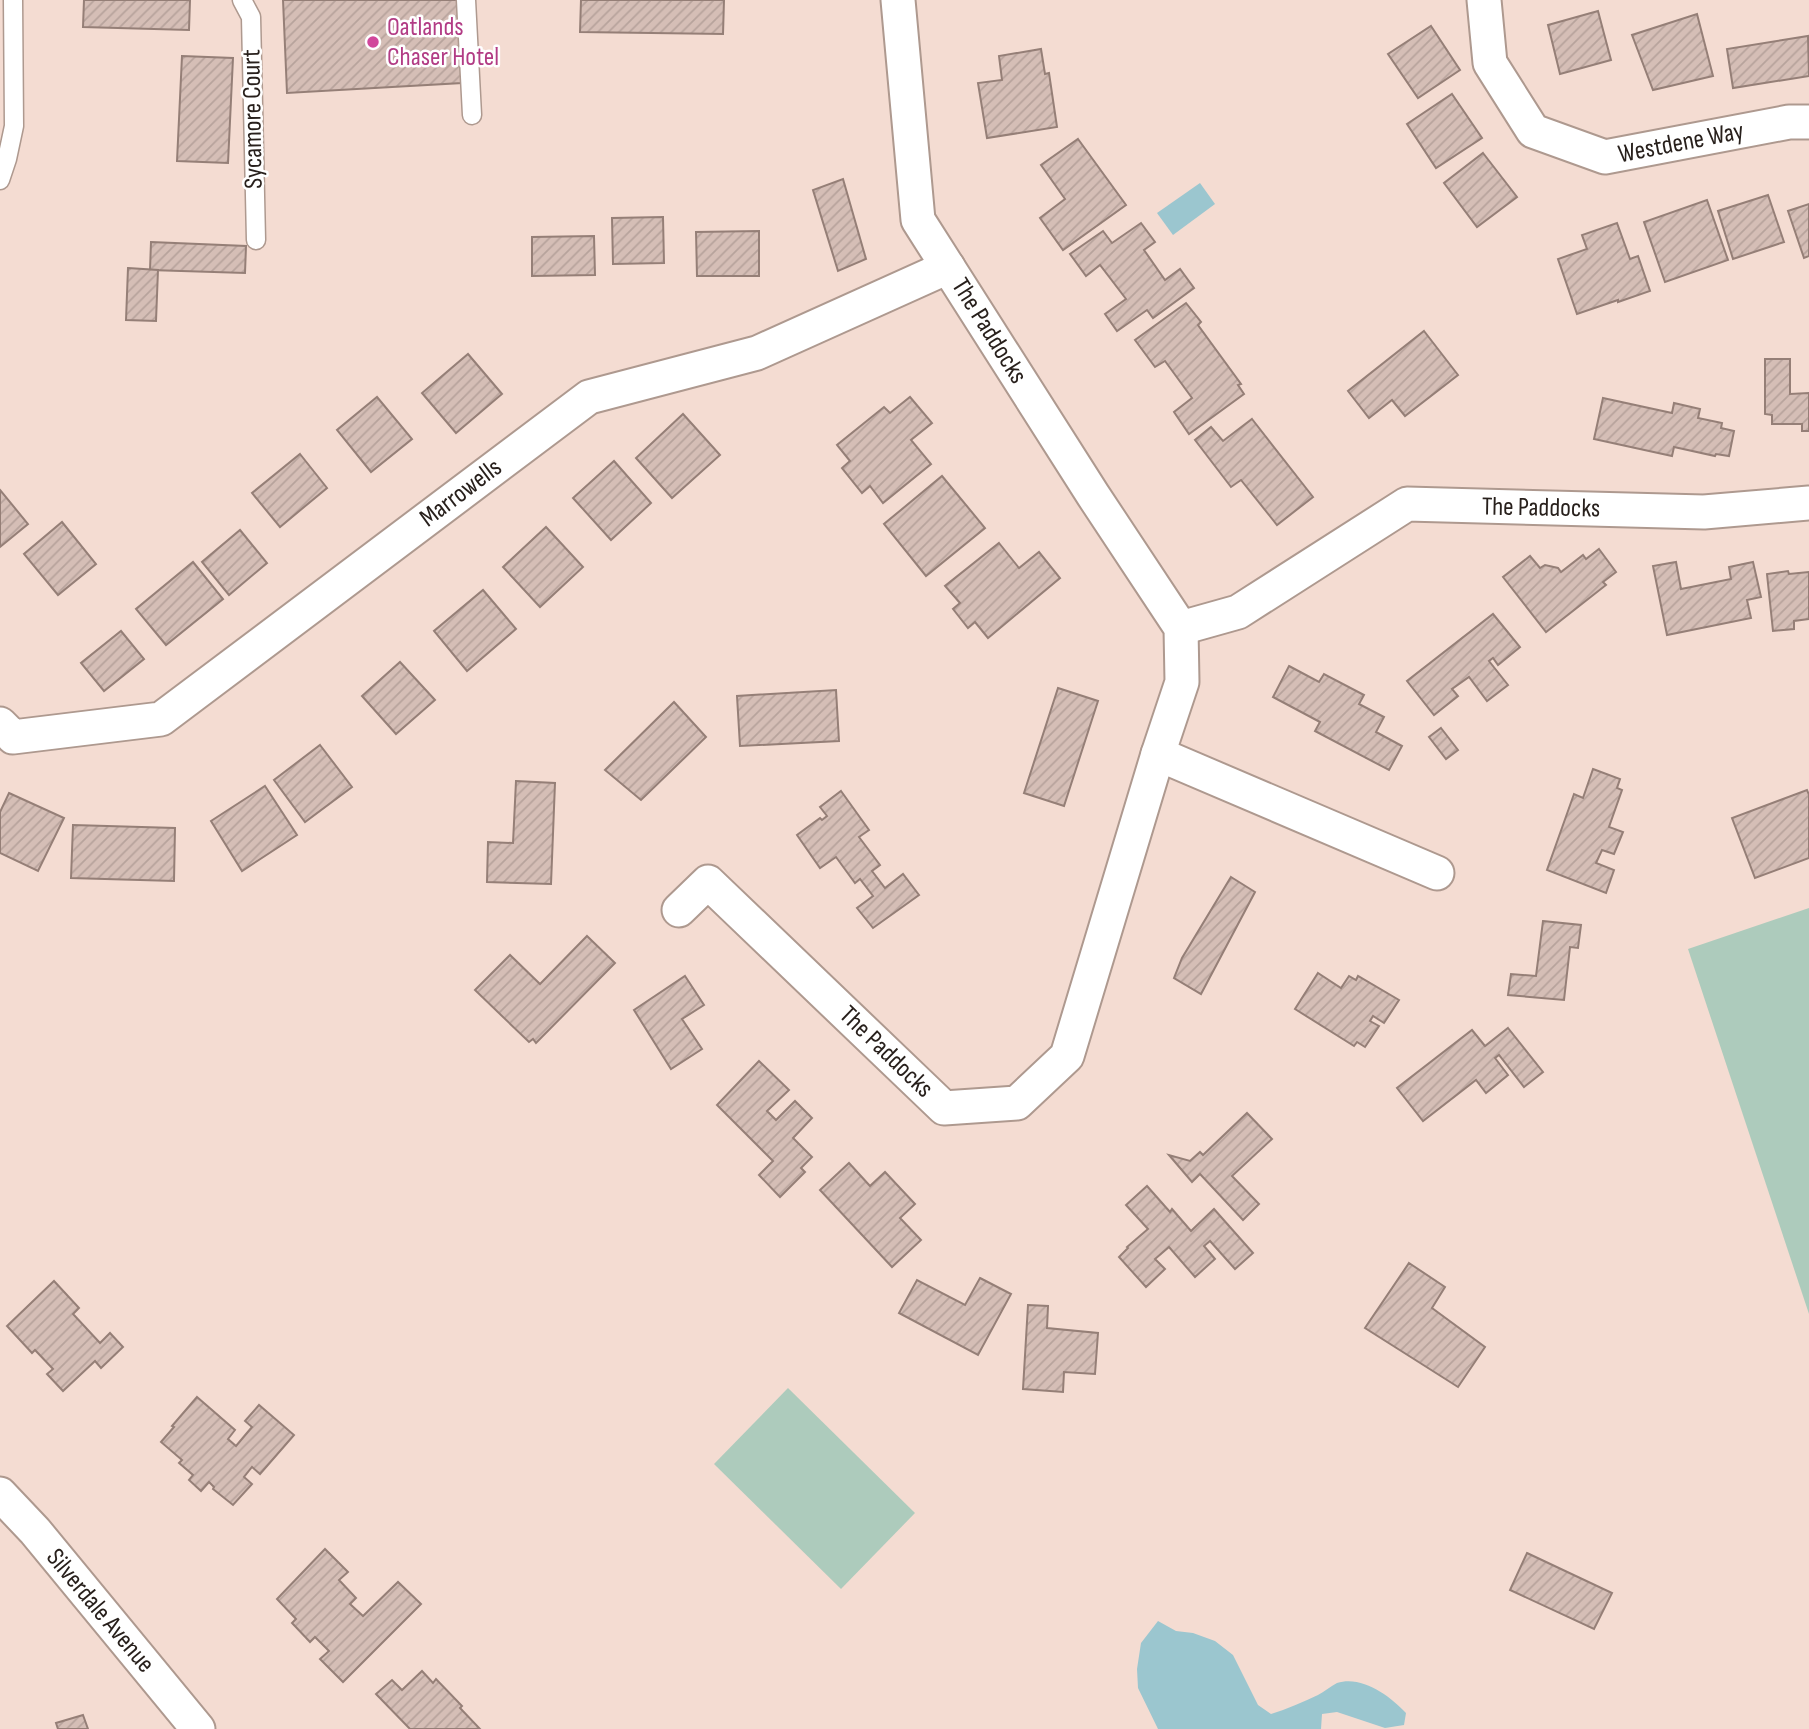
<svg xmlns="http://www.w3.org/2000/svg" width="1809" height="1729" font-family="'Sofia Sans Condensed',sans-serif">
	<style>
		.green { fill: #adcbbc }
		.water { fill: #9bc6cf }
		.building { fill: url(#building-hatch); stroke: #957f77; stroke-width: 2 }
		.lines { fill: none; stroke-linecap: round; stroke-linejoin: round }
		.lane-casing { stroke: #ae998f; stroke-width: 21 }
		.street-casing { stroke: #ae998f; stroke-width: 37 }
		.lane { stroke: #fff; stroke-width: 18 }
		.street { stroke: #fff; stroke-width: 33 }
		.hotel-dot { fill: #d1479c; stroke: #fff; stroke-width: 2.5 }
		.labels { text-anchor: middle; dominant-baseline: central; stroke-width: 5; stroke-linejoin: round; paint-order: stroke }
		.hotel-label { font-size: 26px; fill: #b23c85; stroke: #fff; text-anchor: start }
		.street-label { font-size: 26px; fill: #28201c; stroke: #fff }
	</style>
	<defs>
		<pattern id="building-hatch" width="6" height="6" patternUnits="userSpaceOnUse" patternTransform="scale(1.75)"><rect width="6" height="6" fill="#d5beb6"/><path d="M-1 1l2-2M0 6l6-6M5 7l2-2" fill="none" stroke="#b7a39c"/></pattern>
	</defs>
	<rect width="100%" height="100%" fill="#f4dcd2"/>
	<g class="green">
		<polygon points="1809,908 1809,1314 1688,949"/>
		<polygon points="788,1388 915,1513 841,1589 714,1464"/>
	</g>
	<g class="water">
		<polygon points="1200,183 1215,204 1173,235 1157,213"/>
		<path d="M1158,1621L1176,1631L1193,1633L1215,1641L1233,1655L1258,1705L1271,1714C1287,1709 1303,1702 1318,1695C1324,1692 1331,1686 1337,1683C1362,1675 1390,1696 1406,1713L1404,1725L1385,1728L1337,1712L1322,1714L1321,1729H1158L1138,1688L1137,1669L1141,1643Z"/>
	</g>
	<g class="building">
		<polygon points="84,0 190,0 189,30 83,27"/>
		<polygon points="283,0 458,0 462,83 287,93"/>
		<polygon points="581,0 724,0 723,34 580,32"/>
		<polygon points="1598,11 1611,60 1560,74 1548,25"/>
		<polygon points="1697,14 1713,76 1653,90 1632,35"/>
		<polygon points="1431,26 1460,70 1418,98 1388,54"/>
		<polygon points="1808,36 1809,76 1733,88 1727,49"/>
		<polygon points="1041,49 1045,74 1049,73 1057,127 987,138 978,83 1002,80 999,56"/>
		<polygon points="182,56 233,58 228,163 177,161"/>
		<polygon points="1452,94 1482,138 1436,168 1407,124"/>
		<polygon points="1078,139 1126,205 1063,250 1040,218 1065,199 1041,165"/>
		<polygon points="1483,153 1517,197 1477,227 1444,183"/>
		<polygon points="843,179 866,259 838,271 813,190"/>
		<polygon points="1768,195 1784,242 1733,259 1718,211"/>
		<polygon points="1707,200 1728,260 1665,282 1644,222"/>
		<polygon points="1809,204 1809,256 1804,258 1788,211"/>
		<polygon points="663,217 664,263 613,264 612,218"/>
		<polygon points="1141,223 1155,242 1144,250 1165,280 1180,269 1194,288 1153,318 1147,310 1117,331 1105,314 1126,299 1100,265 1086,276 1070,254 1103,231 1112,243"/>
		<polygon points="1617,223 1630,259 1638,256 1650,291 1618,302 1618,300 1577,314 1558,259 1587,249 1582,235"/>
		<polygon points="759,231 759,276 697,276 696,232"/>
		<polygon points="594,236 595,275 532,276 532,237"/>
		<polygon points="151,242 246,246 245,273 150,270"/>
		<polygon points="128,268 158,270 156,321 126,320"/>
		<polygon points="1186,303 1201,322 1198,325 1241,384 1238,385 1244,394 1189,434 1174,412 1192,398 1165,361 1155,367 1135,340"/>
		<polygon points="1424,331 1458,375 1405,416 1392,400 1369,418 1348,391"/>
		<polygon points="468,354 502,394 456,433 422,393"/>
		<polygon points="1765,359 1790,359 1790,394 1809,393 1809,431 1802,431 1802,424 1772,424 1772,415 1765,414"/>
		<polygon points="377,397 412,439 371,472 337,430"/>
		<polygon points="910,397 932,423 911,440 931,464 883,503 870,486 862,493 842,468 850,461 837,445 884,407 890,413"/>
		<polygon points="1603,398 1672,413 1674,403 1700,409 1698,418 1722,423 1721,428 1734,431 1729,456 1716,454 1715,456 1674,447 1672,456 1594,439"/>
		<polygon points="683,414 720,455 672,498 636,458"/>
		<polygon points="1252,419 1313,497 1277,525 1241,480 1231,487 1195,440 1211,427 1223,441"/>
		<polygon points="300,454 327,488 280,527 252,493"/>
		<polygon points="614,461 651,503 611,540 573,498"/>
		<polygon points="942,476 985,528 926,576 884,524"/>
		<polygon points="0,490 28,524 0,547"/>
		<polygon points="62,522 96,564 58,595 24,554"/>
		<polygon points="546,527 583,567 540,607 503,567"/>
		<polygon points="240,530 267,563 229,595 202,562"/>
		<polygon points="999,543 1019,568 1039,552 1060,578 988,638 975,622 968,628 953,609 960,603 945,586"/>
		<polygon points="1599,549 1616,572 1603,582 1606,585 1546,632 1503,577 1530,556 1540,568 1545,565 1558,568 1561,572 1583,555 1586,559"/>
		<polygon points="193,562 223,599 166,645 136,609"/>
		<polygon points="1676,562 1681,589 1731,579 1729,567 1753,562 1761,597 1747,600 1751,618 1667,635 1653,566"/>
		<polygon points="1788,571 1789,574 1809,572 1809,619 1794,621 1794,629 1773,631 1767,574"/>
		<polygon points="483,590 516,629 467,671 434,631"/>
		<polygon points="1493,614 1520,647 1498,665 1493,658 1489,661 1508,685 1487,701 1469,677 1452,689 1458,696 1434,715 1407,681"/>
		<polygon points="121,631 144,659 104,691 81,663"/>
		<polygon points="400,662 435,700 396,734 362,696"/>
		<polygon points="1289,666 1319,682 1324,674 1364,695 1359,704 1384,717 1376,732 1402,746 1389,770 1315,731 1320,722 1273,697"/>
		<polygon points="1058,688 1098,701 1064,806 1024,793"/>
		<polygon points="836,690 839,741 740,746 737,696"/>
		<polygon points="674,702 706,737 641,800 605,770"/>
		<polygon points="1441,728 1458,750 1446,759 1429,737"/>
		<polygon points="320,745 352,787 305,822 274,780"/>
		<polygon points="1593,769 1620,779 1617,788 1622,790 1609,827 1623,832 1614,854 1602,850 1596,863 1614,870 1606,893 1547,870 1574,794 1583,798"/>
		<polygon points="516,781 555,783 551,884 487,882 488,842 513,843"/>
		<polygon points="265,786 297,835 242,871 211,821"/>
		<polygon points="1807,790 1809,795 1809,858 1755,878 1732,818"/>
		<polygon points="841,791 869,830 859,837 880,865 872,871 885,888 903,874 919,895 873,928 857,908 873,896 860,879 855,883 836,857 820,868 797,835 820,818 822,820 827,816 820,807"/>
		<polygon points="9,793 64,818 38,871 0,853 0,812"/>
		<polygon points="73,825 175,828 174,881 71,878"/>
		<polygon points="1231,877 1255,892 1201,994 1174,978 1182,958"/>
		<polygon points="1543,921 1581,925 1578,948 1570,947 1564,1000 1508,995 1511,974 1536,976"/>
		<polygon points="587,936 615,963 536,1043 533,1039 529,1042 475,990 510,955 540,984"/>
		<polygon points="1318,973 1341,988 1349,976 1356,980 1358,976 1399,1000 1384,1023 1373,1016 1370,1021 1379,1026 1365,1047 1357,1042 1354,1046 1295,1009"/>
		<polygon points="685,976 704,1005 682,1019 702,1049 671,1069 634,1010"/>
		<polygon points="1508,1028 1543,1072 1524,1087 1499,1055 1495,1058 1508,1075 1486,1093 1476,1080 1423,1121 1397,1088 1472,1030 1485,1046"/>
		<polygon points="759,1061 789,1090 767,1111 776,1120 795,1101 812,1118 793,1138 812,1157 801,1168 805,1172 780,1197 759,1175 773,1161 717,1105"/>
		<polygon points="1247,1113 1272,1139 1232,1176 1259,1204 1243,1220 1200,1174 1192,1182 1169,1155 1190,1161 1200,1152 1203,1155"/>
		<polygon points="849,1163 870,1186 885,1172 915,1204 900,1218 921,1240 892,1267 820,1190"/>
		<polygon points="1147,1186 1170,1212 1172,1209 1191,1231 1214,1209 1253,1253 1235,1269 1210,1241 1204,1246 1215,1259 1195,1277 1169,1247 1155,1259 1165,1269 1146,1287 1119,1257 1128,1248 1127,1247 1148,1229 1126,1205"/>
		<polygon points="1409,1263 1445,1287 1432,1308 1485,1347 1458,1387 1365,1328"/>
		<polygon points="980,1278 1011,1294 978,1355 899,1313 917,1280 965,1305"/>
		<polygon points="54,1281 79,1308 73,1314 100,1343 110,1333 123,1347 101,1368 95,1361 63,1391 47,1374 53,1369 35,1350 32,1353 7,1326"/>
		<polygon points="1028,1305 1048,1306 1047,1328 1098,1333 1095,1374 1064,1372 1063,1392 1023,1389"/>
		<polygon points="197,1397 235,1430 228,1439 236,1446 252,1427 245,1421 259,1405 294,1435 260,1474 252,1467 244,1477 252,1484 233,1505 213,1489 214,1487 209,1482 201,1491 189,1480 193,1475 179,1463 182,1460 161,1442 174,1427 172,1426"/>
		<polygon points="325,1549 348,1572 339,1580 356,1598 350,1604 363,1616 398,1582 421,1604 343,1682 320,1659 329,1651 315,1637 310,1642 292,1623 296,1619 277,1599"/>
		<polygon points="1527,1553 1612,1593 1594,1629 1510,1590"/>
		<polygon points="422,1671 433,1683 436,1679 462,1706 460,1708 480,1729 410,1729 376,1694 392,1680 402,1690"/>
		<polygon points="83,1715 88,1729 58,1729 56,1723"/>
	</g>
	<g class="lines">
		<defs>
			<g id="lane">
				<polyline points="242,0 251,17 256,240"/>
				<polyline points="466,0 472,115"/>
				<polyline points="0,180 7,159 14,126 13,0"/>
			</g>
			<g id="street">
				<polyline points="1484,0 1490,63 1533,131 1605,157 1789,122 1809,122"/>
				<polyline points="1181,628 1238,612 1407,504 1704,512 1809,503"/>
				<polyline points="0,724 13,737 161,719 589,397 757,353 948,267"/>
				<polyline points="1158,754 1437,873"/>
				<polyline points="679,910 708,882 944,1108 1017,1103 1067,1056 1158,754 1182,682 1181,628 1093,495 918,220 898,0"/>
				<polyline points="0,1494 35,1531 198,1729"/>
			</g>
		</defs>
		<use href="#lane" class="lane-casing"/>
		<use href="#street" class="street-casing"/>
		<use href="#lane" class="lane"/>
		<use href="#street" class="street"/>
	</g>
	<circle class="hotel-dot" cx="373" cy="42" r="7"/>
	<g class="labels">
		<g class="hotel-label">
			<text x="387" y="27">Oatlands<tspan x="387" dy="30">Chaser Hotel</tspan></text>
		</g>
		<g class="street-label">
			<text transform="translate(253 119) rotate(-91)">Sycamore Court</text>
			<text transform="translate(1681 143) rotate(-11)">Westdene Way</text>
			<text transform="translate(989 331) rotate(58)">The Paddocks</text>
			<text transform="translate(461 493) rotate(-37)">Marrowells</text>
			<text transform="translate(1541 508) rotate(1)">The Paddocks</text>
			<text transform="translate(886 1052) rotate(44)">The Paddocks</text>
			<text transform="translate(100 1611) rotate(50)">Silverdale Avenue</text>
		</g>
	</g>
</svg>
